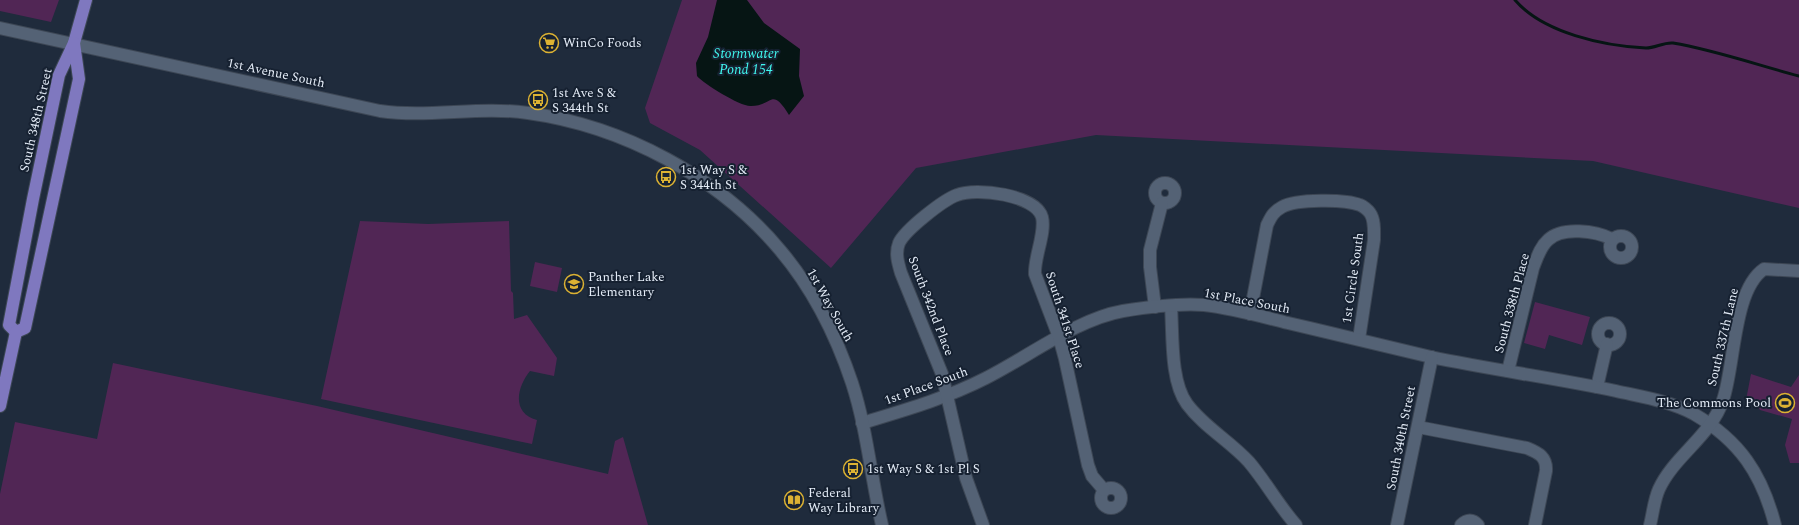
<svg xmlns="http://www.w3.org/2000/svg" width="1799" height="525" font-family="Spectral,serif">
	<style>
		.green { fill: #512655 }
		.water { fill: #061514 }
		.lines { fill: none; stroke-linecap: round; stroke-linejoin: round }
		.stream { stroke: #061514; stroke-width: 3 }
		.street-casing { stroke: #3d4755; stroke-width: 14 }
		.secondary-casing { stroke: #3d4755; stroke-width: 14 }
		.primary-casing { stroke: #3d4755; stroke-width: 14 }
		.street { stroke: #546275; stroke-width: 12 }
		.secondary { stroke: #546275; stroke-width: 12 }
		.primary { stroke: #7f78bf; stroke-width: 12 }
		.labels { text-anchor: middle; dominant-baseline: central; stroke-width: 4; stroke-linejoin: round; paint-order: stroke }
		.poi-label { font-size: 13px; fill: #e4ecf7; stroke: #162131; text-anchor: start }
		.street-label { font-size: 13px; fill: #e4ecf7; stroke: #162131 }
		.water-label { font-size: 14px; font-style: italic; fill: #40f8ef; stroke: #162131 }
	</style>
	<rect width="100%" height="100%" fill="#1f2b3c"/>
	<g class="green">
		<polygon points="0,0 59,0 51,22 0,11"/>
		<polygon points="682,0 1799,0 1799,208 1593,161 1096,135 916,168 831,268 700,150 650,123 645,108"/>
		<path d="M360,221L428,224L509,221L511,291L513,293L514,319L527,315L557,358L554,376L530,371C517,387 511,413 537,420L532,444L321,399Z"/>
		<polygon points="535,262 562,268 557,292 530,286"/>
		<polygon points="1535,302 1590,317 1582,345 1549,335 1545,349 1524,343"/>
		<polygon points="113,363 317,406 608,474 615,441 623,437 648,525 0,525 0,494 15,422 97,439"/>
		<polygon points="1751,374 1791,387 1799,375 1799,463 1790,463 1785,445 1792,419 1760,410 1757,405 1746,400"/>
	</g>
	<g class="water">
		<path d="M717,0H747L764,23L800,49L799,76L804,96L789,115C771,86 773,106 751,106C741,107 704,84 697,76L696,63L708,37Z"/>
		<polygon points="1781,398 1791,399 1794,402 1793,406 1789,408 1785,406 1778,405 1776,401"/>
	</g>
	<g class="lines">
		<path class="stream" d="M1515,0C1543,33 1604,46 1646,48C1655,48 1664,42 1673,43C1715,50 1757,65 1799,76"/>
		<defs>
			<g id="street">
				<circle cx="1165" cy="193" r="10"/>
				<circle cx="1621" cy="247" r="11"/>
				<path d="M1171,306C1173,334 1170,381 1187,404C1204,427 1230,441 1249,462C1266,482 1279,506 1296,525"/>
				<polyline points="1155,307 1150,267 1150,250 1162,203"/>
				<path d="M1250,314L1267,225C1271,217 1273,212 1282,207C1296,199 1345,199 1360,205C1363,206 1368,210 1370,213C1375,220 1374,232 1374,240L1359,339"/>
				<circle cx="1609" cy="334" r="11"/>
				<path d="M1508,371L1533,268C1537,258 1540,247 1548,240C1562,226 1596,231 1612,239"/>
				<polyline points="1597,387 1607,344"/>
				<path d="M862,423C905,410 947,398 986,378C1028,357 1077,319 1123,311C1148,307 1177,303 1204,305C1232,308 1260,316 1288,323C1336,334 1384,346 1431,357C1493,370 1555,378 1616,391C1642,397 1670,401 1694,414C1740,441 1762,474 1775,525"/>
				<path d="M1418,427L1527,448C1539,453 1547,457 1546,471L1535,525"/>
				<circle cx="1111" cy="498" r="10"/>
				<path d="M983,525L966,478L942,374L901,273C898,263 895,253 899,243C905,230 943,200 957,195C976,187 1036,195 1042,217C1046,233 1034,257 1035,274L1059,337L1065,359L1088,465L1092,476L1104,490"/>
				<polyline points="1397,525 1432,357"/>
				<path d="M1461,525C1467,519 1473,519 1478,525"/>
				<path d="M1650,525C1653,513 1654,500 1659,489C1674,456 1711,436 1723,400C1735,365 1733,290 1764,269L1799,271"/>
			</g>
			<path id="secondary" d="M0,28L380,111C429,118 479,106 528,113C623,126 719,177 780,250C813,289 836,335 852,383C867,429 871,478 882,525"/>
			<g id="primary">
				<polyline points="16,332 9,325 33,199 59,75 74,43 86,0"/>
				<polyline points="16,332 25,328 79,79 74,43"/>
				<polyline points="0,406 16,332"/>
			</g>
		</defs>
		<use href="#street" class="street-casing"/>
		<use href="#secondary" class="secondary-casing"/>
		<use href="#primary" class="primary-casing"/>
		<use href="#street" class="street"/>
		<use href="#secondary" class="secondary"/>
		<use href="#primary" class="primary"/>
	</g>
	<defs>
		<symbol id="supermarket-ring" viewBox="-11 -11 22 22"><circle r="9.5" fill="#162131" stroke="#dcb233" stroke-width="1.5"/><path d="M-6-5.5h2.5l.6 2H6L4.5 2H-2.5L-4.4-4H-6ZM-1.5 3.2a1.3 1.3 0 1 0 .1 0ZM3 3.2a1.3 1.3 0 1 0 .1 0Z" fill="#dcb233"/></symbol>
		<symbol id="bus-ring" viewBox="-11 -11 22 22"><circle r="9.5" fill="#162131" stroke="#dcb233" stroke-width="1.5"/><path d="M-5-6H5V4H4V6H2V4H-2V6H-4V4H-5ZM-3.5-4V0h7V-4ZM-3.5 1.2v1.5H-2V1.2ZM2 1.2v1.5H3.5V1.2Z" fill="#dcb233"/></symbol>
		<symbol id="school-ring" viewBox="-11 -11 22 22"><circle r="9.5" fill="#162131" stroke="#dcb233" stroke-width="1.5"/><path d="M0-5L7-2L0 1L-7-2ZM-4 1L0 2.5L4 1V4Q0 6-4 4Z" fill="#dcb233"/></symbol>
		<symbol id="stadium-ring" viewBox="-11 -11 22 22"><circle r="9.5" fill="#162131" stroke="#dcb233" stroke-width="1.5"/><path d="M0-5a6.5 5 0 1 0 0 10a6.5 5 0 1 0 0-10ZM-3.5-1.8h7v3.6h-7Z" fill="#dcb233"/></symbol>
		<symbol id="library-ring" viewBox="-11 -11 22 22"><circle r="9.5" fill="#162131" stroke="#dcb233" stroke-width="1.5"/><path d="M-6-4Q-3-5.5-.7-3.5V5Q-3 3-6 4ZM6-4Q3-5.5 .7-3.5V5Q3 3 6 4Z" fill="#dcb233"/></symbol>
	</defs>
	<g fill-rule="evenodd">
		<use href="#supermarket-ring" x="538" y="32" width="22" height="22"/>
		<use href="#bus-ring" x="527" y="89" width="22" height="22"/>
		<use href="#bus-ring" x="655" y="166" width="22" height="22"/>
		<use href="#school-ring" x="563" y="273" width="22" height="22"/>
		<use href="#stadium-ring" x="1774" y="392" width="22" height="22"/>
		<use href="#bus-ring" x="842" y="458" width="22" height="22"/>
		<use href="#library-ring" x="783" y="489" width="22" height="22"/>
	</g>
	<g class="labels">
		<g class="poi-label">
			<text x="563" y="43">WinCo Foods</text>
			<text x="552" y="93">1st Ave S &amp;<tspan x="552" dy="15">S 344th St</tspan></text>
			<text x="680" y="170">1st Way S &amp;<tspan x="680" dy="15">S 344th St</tspan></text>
			<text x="588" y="277">Panther Lake<tspan x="588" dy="15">Elementary</tspan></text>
			<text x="1771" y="403" text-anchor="end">The Commons Pool</text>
			<text x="867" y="469">1st Way S &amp; 1st Pl S</text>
			<text x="808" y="493">Federal<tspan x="808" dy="15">Way Library</tspan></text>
		</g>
		<g class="street-label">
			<text transform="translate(276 73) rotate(12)">1st Avenue South</text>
			<text transform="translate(36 120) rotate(-77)">South 348th Street</text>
			<text transform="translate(1353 278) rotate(-82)">1st Circle South</text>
			<text transform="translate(1247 301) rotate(11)">1st Place South</text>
			<text transform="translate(1512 303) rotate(-75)">South 338th Place</text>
			<text transform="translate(830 305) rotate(61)">1st Way South</text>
			<text transform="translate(931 306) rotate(69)">South 342nd Place</text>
			<text transform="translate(1065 320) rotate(72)">South 341st Place</text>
			<text transform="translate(1723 337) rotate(-77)">South 337th Lane</text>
			<text transform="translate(926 386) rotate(-20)">1st Place South</text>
			<text transform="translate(1401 438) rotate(-79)">South 340th Street</text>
		</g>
		<g class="water-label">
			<text x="746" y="53">Stormwater<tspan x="746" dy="16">Pond 154</tspan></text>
		</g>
	</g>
</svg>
